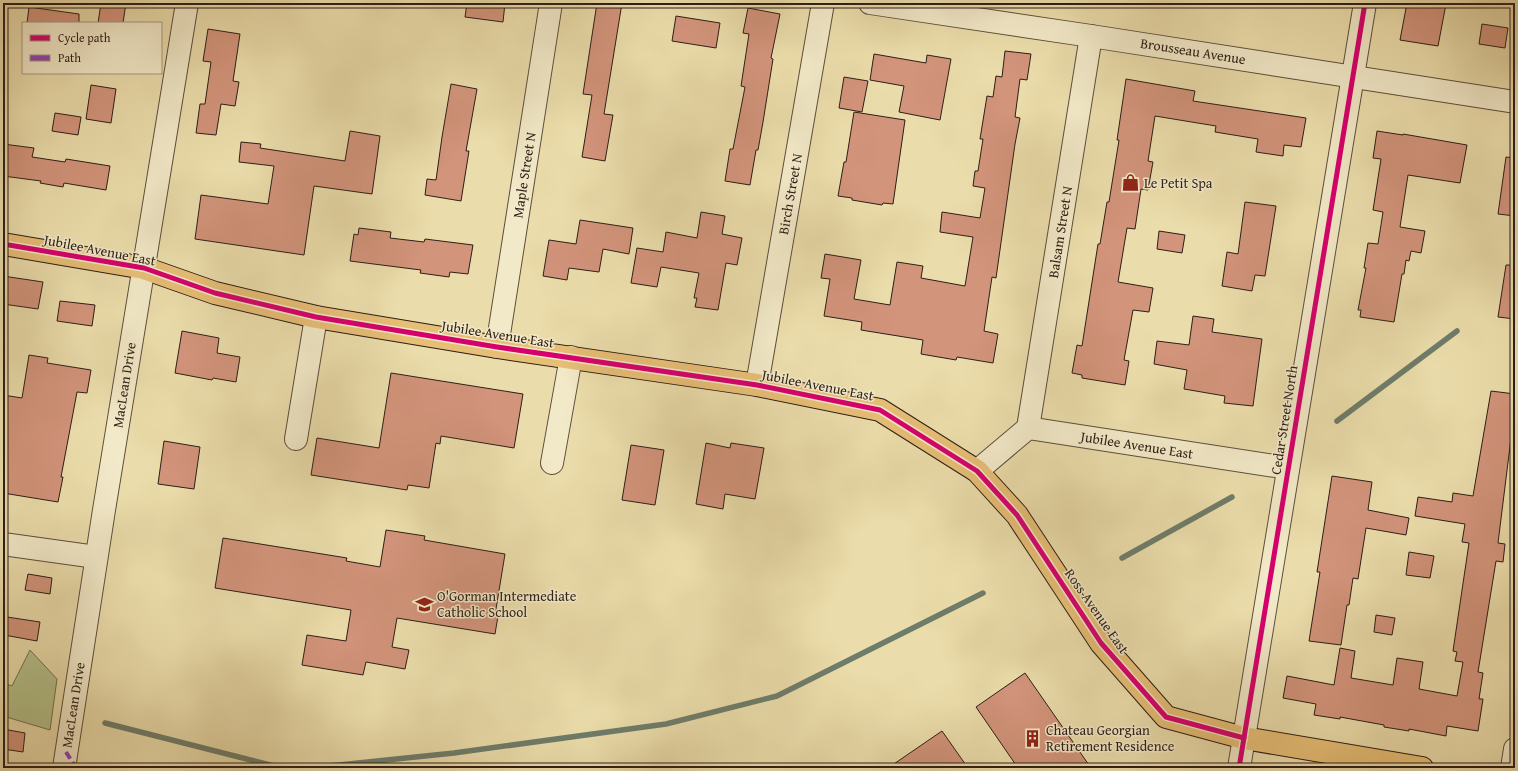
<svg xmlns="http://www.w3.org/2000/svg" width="1518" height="771" font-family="'Gentium Book Plus',serif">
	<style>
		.green { fill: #b5c28b; stroke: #717050 }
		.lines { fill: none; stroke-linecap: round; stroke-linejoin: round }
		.stream { stroke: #6e7d6b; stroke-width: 5.5 }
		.building { fill: #d2947b; stroke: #2d1e16 }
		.minor-casing { stroke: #5c4e3b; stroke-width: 24 }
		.major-casing { stroke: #2d1e16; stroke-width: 24 }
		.minor { stroke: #f2e9c8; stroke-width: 22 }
		.major { stroke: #e6be76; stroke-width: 22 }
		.quiet { stroke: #8e44ad; stroke-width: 4; stroke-dasharray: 8 4; stroke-linecap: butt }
		.cycleway-casing { stroke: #f2e9c8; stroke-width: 8 }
		.cycleway { stroke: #d6006c; stroke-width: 5 }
		.labels { text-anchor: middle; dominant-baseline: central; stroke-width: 3; stroke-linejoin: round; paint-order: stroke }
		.street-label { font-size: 14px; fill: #2d1e16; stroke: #f2e9c8 }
		.poi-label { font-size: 14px; fill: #2d1e16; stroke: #f2e9c8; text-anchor: start }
	</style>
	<rect width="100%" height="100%" fill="#ebddab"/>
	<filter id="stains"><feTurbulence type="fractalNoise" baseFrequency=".005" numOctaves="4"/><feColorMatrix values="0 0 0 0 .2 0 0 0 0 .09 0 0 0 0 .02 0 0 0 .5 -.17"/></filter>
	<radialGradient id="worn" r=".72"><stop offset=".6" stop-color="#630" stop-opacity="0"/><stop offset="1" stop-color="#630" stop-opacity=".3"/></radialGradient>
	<polygon class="green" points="30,650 57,679 50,730 3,716 3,683 12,686"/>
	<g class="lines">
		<g class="stream">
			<polyline points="1337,421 1457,331"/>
			<polyline points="1122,558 1232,497"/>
			<polyline points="105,723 282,768"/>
			<polyline points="310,768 454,753 666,724 777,696 983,593"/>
		</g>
	</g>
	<g class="building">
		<polygon points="101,3 126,3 123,23 98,23"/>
		<polygon points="467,3 505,3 503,22 465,17"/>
		<polygon points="597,3 622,3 604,114 613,115 605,161 582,157 592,95 583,94"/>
		<polygon points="1407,3 1437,3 1446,4 1438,46 1400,40"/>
		<polygon points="29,7 79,14 79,23 27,23"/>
		<polygon points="748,8 780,14 771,58 773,59 763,122 758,150 756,150 750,185 725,181 730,149 733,149 745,87 741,86 749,34 743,33"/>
		<polygon points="676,16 720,23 716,48 672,41"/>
		<polygon points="1482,24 1508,28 1505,48 1479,44"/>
		<polygon points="208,29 240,34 233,81 239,82 235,106 221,104 216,135 196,133 200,104 205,104 211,62 203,61"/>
		<polygon points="1005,51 1031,54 1027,80 1020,79 1015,117 1020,118 1015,144 996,278 992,277 984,331 998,334 993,363 957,357 956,360 921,354 923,340 861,330 862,322 824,316 830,279 821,278 825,254 861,260 854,299 890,305 897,262 923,266 921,278 965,286 973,237 940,232 942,212 980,218 985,188 973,186 975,171 978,171 983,139 980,139 987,96 993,97 996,76 1002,77"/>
		<polygon points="874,54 926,63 927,55 951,59 940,120 899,112 904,86 870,80"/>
		<polygon points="844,77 868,81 862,112 839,108"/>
		<polygon points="1126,79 1195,91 1193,101 1306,118 1301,147 1284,145 1283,156 1256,152 1258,139 1215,132 1216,126 1155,116 1148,161 1153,162 1148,190 1141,189 1135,229 1127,228 1118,282 1153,288 1149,312 1133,310 1124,360 1129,361 1125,385 1082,378 1082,375 1072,373 1077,345 1082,346 1098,244 1100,244 1107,202 1109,202 1119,140 1117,140"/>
		<polygon points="451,84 477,89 466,151 469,151 461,201 425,195 427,179 436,180 442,137"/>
		<polygon points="91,85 116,89 111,123 86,119"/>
		<polygon points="854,112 905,120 893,204 883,203 882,205 852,200 852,198 838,196 844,162 846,162"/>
		<polygon points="55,113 81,117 78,135 52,131"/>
		<polygon points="350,131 380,136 372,194 314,186 304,255 195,239 201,195 268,204 274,166 239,162 241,142 261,144 260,148 345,161"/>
		<polygon points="1377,131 1403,135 1403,134 1467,145 1460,183 1408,175 1400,227 1425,231 1421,253 1411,251 1409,261 1406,260 1404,274 1402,274 1394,322 1360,317 1361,310 1358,310 1366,268 1364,268 1368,243 1378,244 1383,212 1373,210 1381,159 1373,158"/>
		<polygon points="3,144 34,148 32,157 65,162 66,159 110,166 106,190 64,183 63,187 40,183 41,181 3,176"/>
		<polygon points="1506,157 1515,158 1515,216 1498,214"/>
		<polygon points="1245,202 1276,206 1265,276 1255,275 1252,291 1222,286 1227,252 1238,254"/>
		<polygon points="701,212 725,216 722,234 742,238 737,265 726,263 718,310 695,307 697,298 694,298 699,273 661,267 657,287 631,283 637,248 663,252 666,232 697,238"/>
		<polygon points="580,220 633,228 629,254 603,249 599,272 569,268 567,280 543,276 549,240 576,244"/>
		<polygon points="359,228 391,232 390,238 424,242 425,239 473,245 468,274 450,272 449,277 420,273 421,270 350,261 354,234 358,235"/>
		<polygon points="1159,231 1185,235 1182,253 1157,249"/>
		<polygon points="1506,265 1515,265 1515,319 1498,317"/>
		<polygon points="3,276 43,282 38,309 3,304"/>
		<polygon points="60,301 95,305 92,326 57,321"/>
		<polygon points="1193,316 1214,319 1212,332 1262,339 1253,406 1224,403 1225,396 1184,389 1187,370 1154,364 1157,341 1189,345"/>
		<polygon points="182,331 219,338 217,353 240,357 236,382 213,378 212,380 175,373"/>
		<polygon points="29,355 48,358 47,363 91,370 87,393 77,392 61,477 63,477 58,502 3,493 3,395 22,398"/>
		<polygon points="391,373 523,394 514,448 441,436 440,444 436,443 429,488 408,485 407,490 311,475 317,438 379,448"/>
		<polygon points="1491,391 1515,394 1515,406 1498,543 1505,544 1503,562 1496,561 1478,672 1483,673 1479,699 1483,699 1478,731 1447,726 1446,736 1409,729 1409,731 1384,727 1384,725 1340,717 1340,719 1314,715 1316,704 1283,698 1287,676 1334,685 1340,648 1355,651 1351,678 1393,685 1397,658 1423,662 1419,689 1457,696 1463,662 1455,661 1457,652 1453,651 1469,543 1462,542 1465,524 1415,516 1418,497 1452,502 1453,493 1473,496"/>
		<polygon points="164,441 200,447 194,489 158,484"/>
		<polygon points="706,443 730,448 731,443 764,448 755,499 725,494 723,509 696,504"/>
		<polygon points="631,445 664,450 655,505 622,500"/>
		<polygon points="1332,476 1372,482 1368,510 1409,518 1406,535 1366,528 1358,579 1353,578 1349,605 1347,605 1341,645 1309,641 1320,572 1317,572"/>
		<polygon points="386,530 425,536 424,540 505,554 495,615 498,616 495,634 397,618 392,647 409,650 405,669 366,662 363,675 302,665 307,635 346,641 351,610 215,588 223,538 347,558 346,561 380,567"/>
		<polygon points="1409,552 1434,556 1430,578 1406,575"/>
		<polygon points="28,574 52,578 50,594 25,590"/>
		<polygon points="1376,615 1395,618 1392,635 1374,632"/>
		<polygon points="7,617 40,622 37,641 4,635"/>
		<polygon points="1025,673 1091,768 1018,768 976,707"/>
		<polygon points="3,729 25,733 23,752 3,749"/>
		<polygon points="942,731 968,768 888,768"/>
	</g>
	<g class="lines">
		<defs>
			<g id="minor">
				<polyline points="870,3 1091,36 1515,102"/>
				<polyline points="497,347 551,3"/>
				<polyline points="757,385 823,3"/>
				<polyline points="1028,428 1091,36"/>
				<polyline points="296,439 316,317"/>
				<polyline points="552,463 571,357"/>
				<polyline points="977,471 1028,428 1288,468"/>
				<polyline points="3,544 96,557"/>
				<polyline points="64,768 104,510 187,3"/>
				<polyline points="1239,768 1365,3"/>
				<polyline points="1512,768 1515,749"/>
			</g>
			<polyline id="major" points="3,244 144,268 215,293 316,317 497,347 757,385 880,410 977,471 1017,515 1101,643 1166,717 1244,738 1422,768"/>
		</defs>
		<use href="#minor" class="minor-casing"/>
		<use href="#major" class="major-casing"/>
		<use href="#minor" class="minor"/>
		<use href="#major" class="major"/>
		<polyline class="quiet" points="66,752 76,768"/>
		<defs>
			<g id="cycleway">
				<polyline points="3,244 144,268 215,293 316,317 497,347 757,385 880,410 977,471 1017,515 1101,643 1166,717 1244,738"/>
				<polyline points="1239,768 1365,3"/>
			</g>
		</defs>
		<use href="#cycleway" class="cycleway-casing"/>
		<use href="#cycleway" class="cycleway"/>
	</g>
	<defs>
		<symbol id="shop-bare" viewBox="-9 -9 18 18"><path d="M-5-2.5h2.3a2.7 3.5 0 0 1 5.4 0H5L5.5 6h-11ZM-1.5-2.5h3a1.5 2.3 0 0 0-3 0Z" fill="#8f2418" stroke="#f2e9c8" stroke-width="2.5" paint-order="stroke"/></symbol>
		<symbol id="school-bare" viewBox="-9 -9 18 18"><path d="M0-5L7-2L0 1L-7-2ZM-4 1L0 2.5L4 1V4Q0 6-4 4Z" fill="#8f2418" stroke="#f2e9c8" stroke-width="2.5" paint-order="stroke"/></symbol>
		<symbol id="building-bare" viewBox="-9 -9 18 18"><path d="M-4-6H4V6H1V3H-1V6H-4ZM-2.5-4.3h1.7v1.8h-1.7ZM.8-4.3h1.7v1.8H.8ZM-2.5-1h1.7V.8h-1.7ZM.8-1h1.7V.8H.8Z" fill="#8f2418" stroke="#f2e9c8" stroke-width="2.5" paint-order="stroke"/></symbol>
	</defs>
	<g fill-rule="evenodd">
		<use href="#shop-bare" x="1118" y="170" width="25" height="25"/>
		<use href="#school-bare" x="412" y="592" width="25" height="25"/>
		<use href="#building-bare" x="1020" y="726" width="25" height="25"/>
	</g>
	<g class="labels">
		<g class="street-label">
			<text transform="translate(1193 51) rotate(9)">Brousseau Avenue</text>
			<text transform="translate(524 175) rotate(-81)">Maple Street N</text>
			<text transform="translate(790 194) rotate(-80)">Birch Street N</text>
			<text transform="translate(1060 232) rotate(-81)">Balsam Street N</text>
			<text transform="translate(100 250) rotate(11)">Jubilee Avenue East</text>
			<text transform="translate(498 334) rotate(9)">Jubilee Avenue East</text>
			<text transform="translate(124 385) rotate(-81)">MacLean Drive</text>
			<text transform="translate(818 385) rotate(11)">Jubilee Avenue East</text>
			<text transform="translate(1284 420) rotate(-81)">Cedar Street North</text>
			<text transform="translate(1137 445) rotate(9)">Jubilee Avenue East</text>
			<text transform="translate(1097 611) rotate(55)">Ross Avenue East</text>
			<text transform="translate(73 705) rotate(-81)">MacLean Drive</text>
		</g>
		<g class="poi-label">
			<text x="1144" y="183">Le Petit Spa</text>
			<text x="437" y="596">O'Gorman Intermediate<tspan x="437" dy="16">Catholic School</tspan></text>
			<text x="1046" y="730">Chateau Georgian<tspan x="1046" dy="16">Retirement Residence</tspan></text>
		</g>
	</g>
	<rect width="1518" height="771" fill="none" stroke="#ebddab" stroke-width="16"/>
	<rect x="4" y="4" width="1510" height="763" fill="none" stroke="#2d1e16" stroke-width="2"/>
	<rect x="8" y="8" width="1502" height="755" fill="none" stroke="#2d1e16"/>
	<rect x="22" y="22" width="140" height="52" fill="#f2e9c8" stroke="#a39881"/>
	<rect x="30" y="35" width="20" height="6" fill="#d6006c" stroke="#a39881"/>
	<text x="58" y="42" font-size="12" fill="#2d1e16">Cycle path</text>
	<rect x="30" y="55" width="20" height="6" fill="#8e44ad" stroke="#a39881"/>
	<text x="58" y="62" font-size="12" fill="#2d1e16">Path</text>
	<rect width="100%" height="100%" filter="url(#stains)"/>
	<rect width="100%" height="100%" fill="url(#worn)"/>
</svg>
